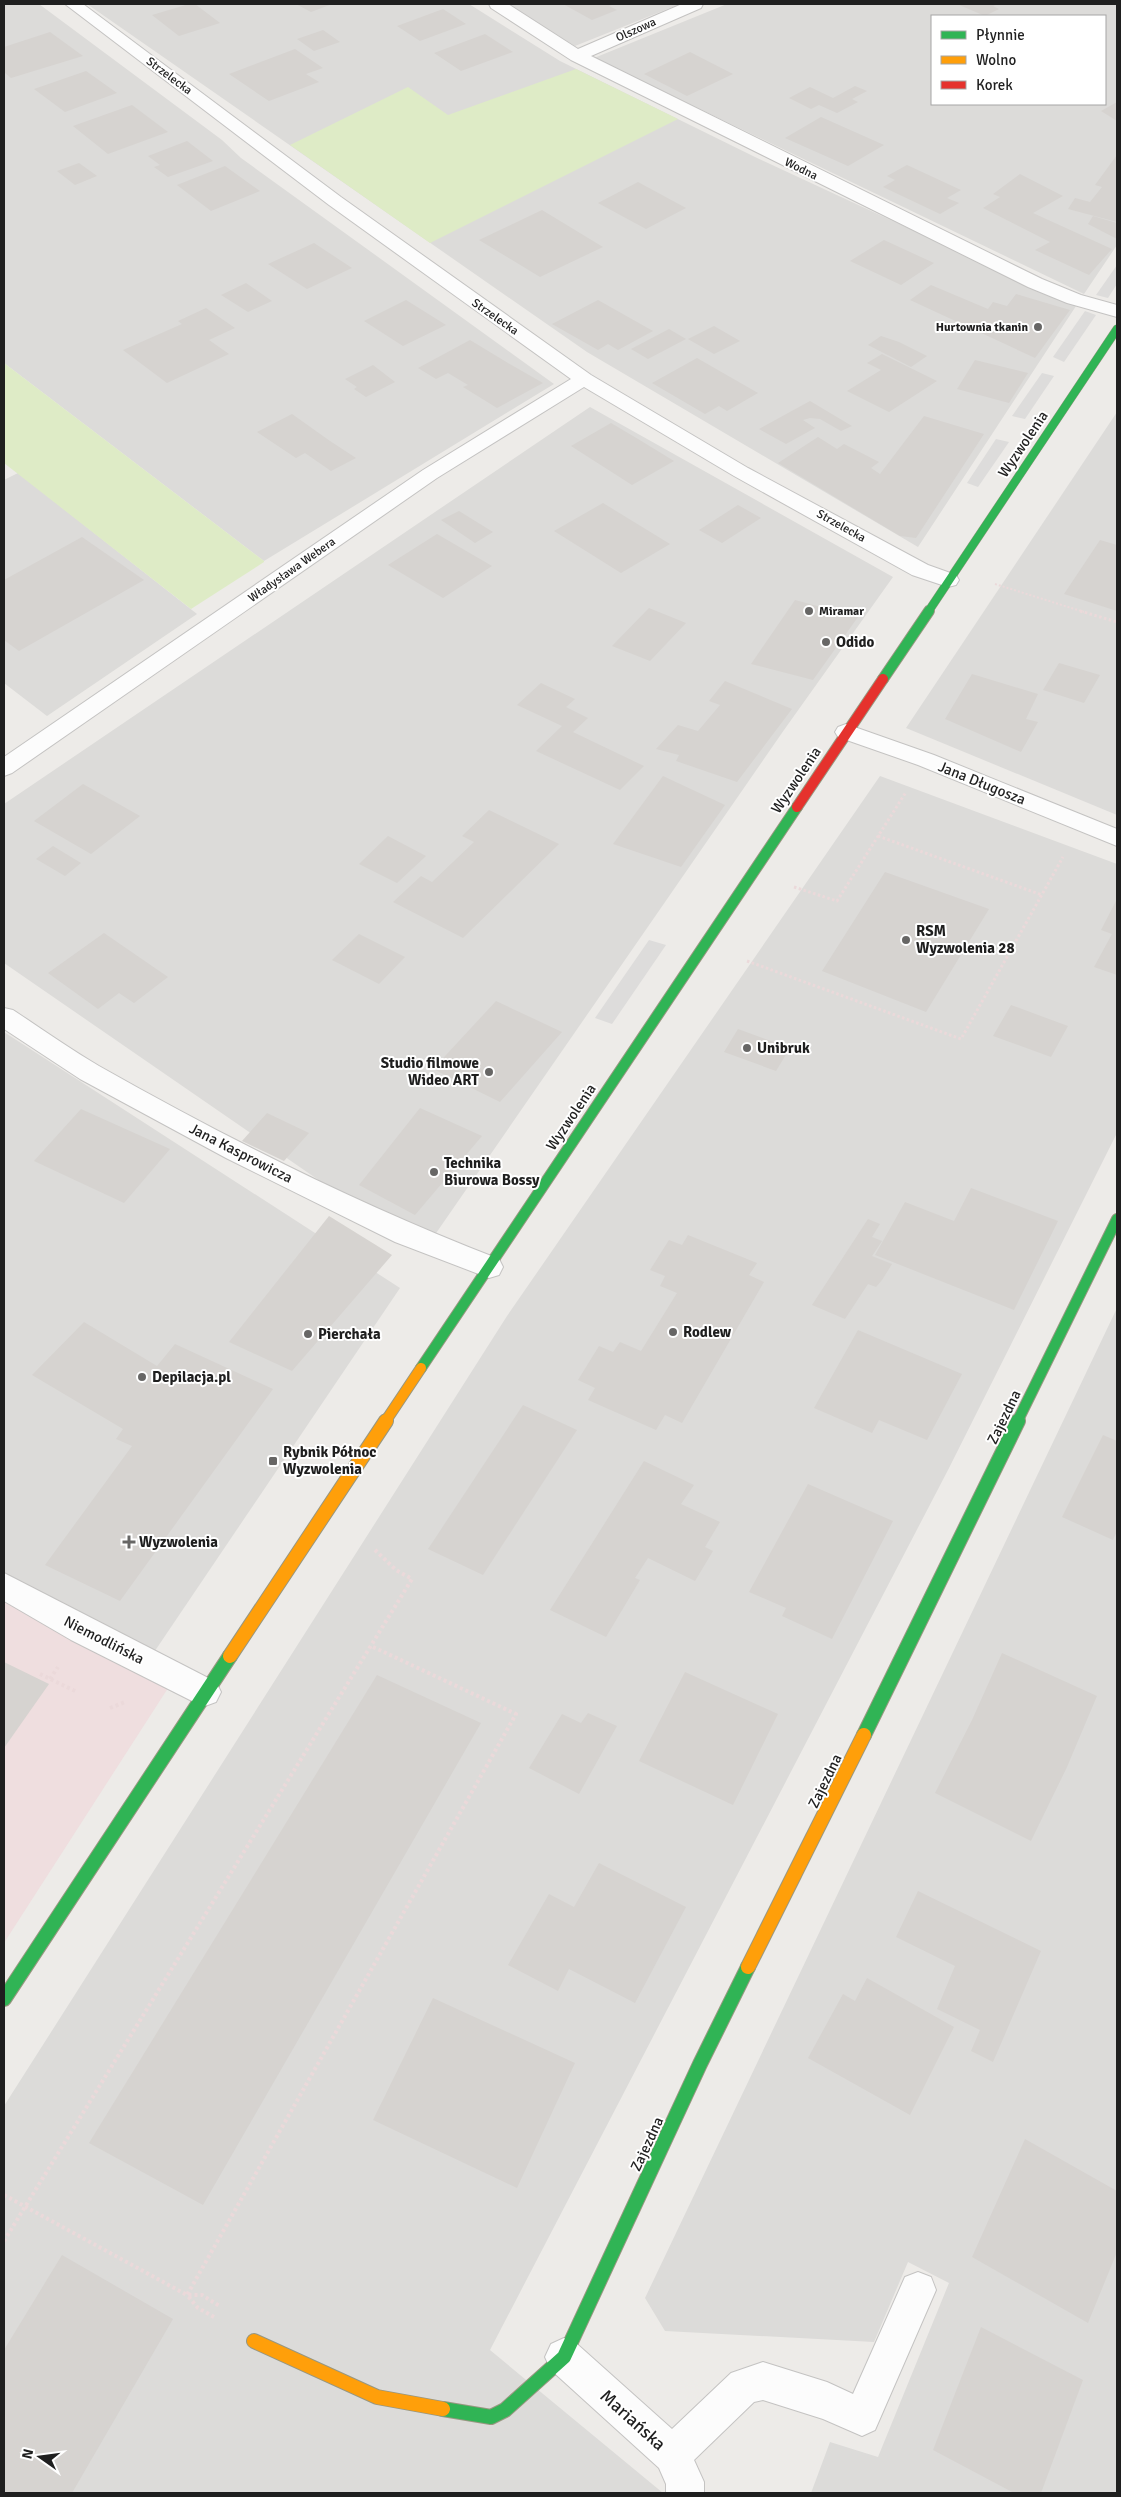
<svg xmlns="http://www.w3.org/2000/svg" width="1121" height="2497" font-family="Signika,sans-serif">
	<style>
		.residential { fill: #dcdbd9; fill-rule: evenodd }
		.commercial { fill: #efdedf }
		.grass { fill: #deebc6 }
		.parking { fill: #dddcdb }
		.building { fill: #d6d3d0 }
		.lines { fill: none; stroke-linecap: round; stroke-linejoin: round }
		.street-casing { stroke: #c4c3c2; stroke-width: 2 }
		.fast-far2-casing { stroke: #989780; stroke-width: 9 }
		.fast-far1-casing { stroke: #989780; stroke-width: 12 }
		.fast-casing { stroke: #989780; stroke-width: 16 }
		.slow-far1-casing { stroke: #989780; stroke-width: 12 }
		.slow-casing { stroke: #989780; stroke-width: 16 }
		.jam-casing { stroke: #989780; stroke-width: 12 }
		.path-far2 { stroke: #ebd9da; stroke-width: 2; stroke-dasharray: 2 2; stroke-linecap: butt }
		.path-far1 { stroke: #ebd9da; stroke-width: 3; stroke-dasharray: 2.5 2.5; stroke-linecap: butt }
		.path { stroke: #ebd9da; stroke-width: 4; stroke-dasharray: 3 3; stroke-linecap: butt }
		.street { fill: #fcfcfc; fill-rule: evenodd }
		.fast-far2 { stroke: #30b455; stroke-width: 8 }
		.fast-far1 { stroke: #30b455; stroke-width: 10 }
		.fast { stroke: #30b455; stroke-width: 14 }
		.slow-far1 { stroke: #ff9f0a; stroke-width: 10 }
		.slow { stroke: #ff9f0a; stroke-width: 14 }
		.jam { stroke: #e5322d; stroke-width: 10 }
		.poi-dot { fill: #676665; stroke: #fff; stroke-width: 2 }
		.labels { text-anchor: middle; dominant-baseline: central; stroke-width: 4; stroke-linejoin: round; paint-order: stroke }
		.far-street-label { font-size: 12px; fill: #1f1f1f; stroke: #fff }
		.far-poi-label { font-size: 12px; font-weight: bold; fill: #1f1f1f; stroke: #fff; text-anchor: end }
		.street-label { font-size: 15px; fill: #1f1f1f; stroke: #fff }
		.poi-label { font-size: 15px; font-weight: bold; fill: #1f1f1f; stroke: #fff; text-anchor: start }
		.near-street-label { font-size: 18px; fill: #1f1f1f; stroke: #fff }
	</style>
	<rect width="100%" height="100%" fill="#edebe8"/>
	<g class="residential">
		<polygon points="4,4 39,4 222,140 241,158 554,384 264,561 4,363"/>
		<polygon points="87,4 469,4 560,61 755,157 1076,306 918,547 587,352"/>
		<polygon points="507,4 680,4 575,46"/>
		<path d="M727,4H1117V245L1084,294L594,58ZM932,16H1105V104H932Z"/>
		<polygon points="590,407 893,577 784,730 423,1252 4,963 4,804"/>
		<polygon points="1117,412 1117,815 906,728"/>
		<polygon points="18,473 197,614 47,716 4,683 4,480"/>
		<polygon points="880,776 1117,864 1117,1133 948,1470 490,2350 663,2493 4,2493 4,2106 507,1316"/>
		<polygon points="4,1032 400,1288 140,1673 4,1591"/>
		<polygon points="1117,1308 1117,2493 811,2493 830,2442 878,2457 949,2283 908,2262 874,2342 665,2331 645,2298"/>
	</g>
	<polygon class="commercial" points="4,1589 170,1685 4,1943"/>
	<g class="grass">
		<polygon points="576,69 678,119 430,243 290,145 408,87 448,115"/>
		<polygon points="4,363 264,561 264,562 191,609 4,463"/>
	</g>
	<g class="parking">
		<polygon points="1117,265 1117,284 1108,298 1096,295"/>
		<polygon points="1085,311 1096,315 1064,362 1053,357"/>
		<polygon points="1042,373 1054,376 1025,419 1012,416"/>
		<polygon points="996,439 1009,442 978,487 967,483"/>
		<polygon points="649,940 666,945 612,1024 595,1018"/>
	</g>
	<g class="building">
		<polygon points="189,4 195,4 220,23 179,36 152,15"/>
		<polygon points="296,4 332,4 311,12"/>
		<polygon points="563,4 614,4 609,6 617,10 592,20"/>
		<polygon points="957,4 998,4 993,6 999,9 985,16"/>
		<polygon points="443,9 466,24 420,41 397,26"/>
		<polygon points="323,30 340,42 314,51 297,39"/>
		<polygon points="50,32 83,56 11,78 4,72 4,47"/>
		<polygon points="485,34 513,52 461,71 434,53"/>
		<polygon points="295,49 323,68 306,74 319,82 269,101 229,74"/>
		<polygon points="690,52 733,74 687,96 644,74"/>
		<polygon points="86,71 117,93 65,112 34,89"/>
		<polygon points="855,86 867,91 852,99 858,102 837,113 819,105 811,109 789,98 810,87 833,98"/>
		<polygon points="1117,102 1117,121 1101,111"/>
		<polygon points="132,105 168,132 108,154 73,126"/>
		<polygon points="821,117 884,145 848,166 785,138"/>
		<polygon points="187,141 213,161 168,177 154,167 160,165 148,156"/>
		<polygon points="1117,155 1117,222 1068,209 1075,198 1090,202 1102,187 1095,185"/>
		<polygon points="79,163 97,176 75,185 57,171"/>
		<polygon points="907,165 961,190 947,198 959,203 940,214 883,187 895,180 887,176"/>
		<polygon points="225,166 260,191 211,211 177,185"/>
		<polygon points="1020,174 1063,196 1033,213 1112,249 1089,275 1035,250 1050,242 983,208 1000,197 993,194"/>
		<polygon points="638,182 686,208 646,229 598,203"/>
		<polygon points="542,210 603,247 540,277 479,240"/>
		<polygon points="1093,216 1117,223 1117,239 1088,224"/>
		<polygon points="884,240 934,263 901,285 850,261"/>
		<polygon points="314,243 352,268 307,289 268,264"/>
		<polygon points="246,283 272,301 248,312 221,295"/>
		<polygon points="931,285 988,309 993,302 1007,306 1016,294 1070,310 1035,358 910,300"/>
		<polygon points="406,300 446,325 403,346 364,321"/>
		<polygon points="598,300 653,331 618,350 608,344 598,350 552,324"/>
		<polygon points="206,308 235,328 209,340 229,354 167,383 123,350 182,324 178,321"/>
		<polygon points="714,326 740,341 714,354 688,339"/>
		<polygon points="669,329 686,339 648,359 631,349"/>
		<polygon points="881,336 899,342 927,356 911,367 868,345"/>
		<polygon points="470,340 508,363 543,383 497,408 463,387 468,385 448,373 436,379 418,368"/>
		<polygon points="882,354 937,381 889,412 847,391 881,370 867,363"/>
		<polygon points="697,358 758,393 727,411 719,406 705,414 652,383"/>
		<polygon points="975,360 1028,373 1009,403 957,389"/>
		<polygon points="373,365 395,382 366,397 354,389 357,387 345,379"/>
		<polygon points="810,401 852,426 841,431 820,419 810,418 803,420 815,428 786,444 759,429"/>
		<polygon points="292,414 330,441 356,458 331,471 305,453 296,458 257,432"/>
		<polygon points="924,416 984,434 916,538 900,536 778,463 818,437 837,449 844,444 879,462 871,468 880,474"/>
		<polygon points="611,423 638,439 674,461 632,485 571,446"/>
		<polygon points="603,503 670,544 621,573 554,531"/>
		<polygon points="738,505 761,518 722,543 699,530"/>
		<polygon points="459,511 493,532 475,543 441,520"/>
		<polygon points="437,534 492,566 443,598 388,565"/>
		<polygon points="82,537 144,580 19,651 4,640 4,580"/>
		<polygon points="1100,540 1117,545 1117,611 1064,594"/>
		<polygon points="795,600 858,617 813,680 751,664"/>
		<polygon points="649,608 686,623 650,661 612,646"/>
		<polygon points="1059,663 1100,675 1084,703 1043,690"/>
		<polygon points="972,674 1038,694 1026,719 1038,722 1021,752 945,719"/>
		<polygon points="725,681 792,709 737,782 676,761 679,755 656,749 678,725 698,731 720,705 709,701"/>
		<polygon points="541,683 575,699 566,707 588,718 573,732 644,766 620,790 536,751 562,726 517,705"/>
		<polygon points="663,776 725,805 681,867 613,844"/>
		<polygon points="83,784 140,816 91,854 34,821"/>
		<polygon points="489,810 559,844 463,938 393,902 421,876 432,882 474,842 462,836"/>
		<polygon points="388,836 426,856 397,883 359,864"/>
		<polygon points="53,846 81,863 65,876 36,859"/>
		<polygon points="885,872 989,909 926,1012 822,971"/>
		<polygon points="1117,899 1117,975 1094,967 1112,934 1101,930"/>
		<polygon points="104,933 168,977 134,1003 119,993 98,1009 48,973"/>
		<polygon points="359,934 405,957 379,984 332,960"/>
		<polygon points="496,1001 562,1032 500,1102 433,1069"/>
		<polygon points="1011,1005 1068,1026 1051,1057 993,1036"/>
		<polygon points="738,1029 790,1048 776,1071 724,1052"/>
		<polygon points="420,1108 482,1136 415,1215 359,1185"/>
		<polygon points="81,1109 170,1149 124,1203 34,1161"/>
		<polygon points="267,1113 309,1133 284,1161 242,1141"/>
		<polygon points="971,1188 1058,1221 1014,1310 875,1255 905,1202 954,1221"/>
		<polygon points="329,1216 392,1255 292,1371 229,1342"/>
		<polygon points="868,1219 880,1224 872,1237 882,1241 872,1256 892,1264 882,1280 876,1287 868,1284 845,1319 812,1305"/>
		<polygon points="688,1235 757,1263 749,1275 764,1282 682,1423 665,1415 656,1430 588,1400 595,1388 578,1380 599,1346 613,1352 620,1342 641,1351 677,1293 660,1286 665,1276 650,1270 669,1240 682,1245"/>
		<polygon points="84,1322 157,1366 175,1344 273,1389 120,1601 45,1565 132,1446 116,1439 123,1429 32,1375"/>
		<polygon points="858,1330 962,1374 927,1440 879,1420 872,1433 814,1408"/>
		<polygon points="523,1405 577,1430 483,1575 428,1549"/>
		<polygon points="1103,1435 1117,1441 1117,1531 1113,1540 1062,1517"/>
		<polygon points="644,1461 694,1485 681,1504 720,1522 705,1547 713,1551 695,1581 648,1558 635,1578 640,1580 606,1637 550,1610"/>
		<polygon points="808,1484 893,1521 832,1639 782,1616 786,1608 749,1592"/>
		<polygon points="1002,1653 1097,1696 1067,1767 1031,1841 935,1793 972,1720"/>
		<polygon points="4,1662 49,1684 4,1748"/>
		<polygon points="685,1672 778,1714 733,1805 639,1761"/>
		<polygon points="377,1675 481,1723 203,2205 89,2143"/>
		<polygon points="588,1713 617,1726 579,1794 529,1768 562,1714 581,1723"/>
		<polygon points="599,1863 686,1907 635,2003 569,1969 558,1991 508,1965 549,1894 574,1907"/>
		<polygon points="918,1891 1041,1951 993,2062 971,2051 980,2030 937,2009 955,1966 896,1937"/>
		<polygon points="867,1978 954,2027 910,2115 808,2058 843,1994 855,2001"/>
		<polygon points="433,1998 575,2063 517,2188 373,2120"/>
		<polygon points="1025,2139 1117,2191 1117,2252 1088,2323 972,2257"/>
		<polygon points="62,2255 173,2319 72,2493 4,2493 4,2350"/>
		<polygon points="981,2327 1083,2380 1041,2493 1014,2493 933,2450"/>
	</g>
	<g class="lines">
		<defs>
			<g id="street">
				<polygon points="65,4 83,4 341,197 591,375 748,468 928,565 956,575 959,580 956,585 948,587 912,575 734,476 584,387 437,478 12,773 4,776 4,757 423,470 571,379 329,205"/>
				<polygon points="489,4 508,4 578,49 682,4 703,4 701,8 591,56 1042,279 1081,295 1117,305 1117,317 1067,303 1028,287 571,60 491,8"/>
				<polygon points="846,724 934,755 1117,829 1117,846 918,765 838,737 835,732 838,727"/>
				<path d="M4,1008L13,1010C42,1029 70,1049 99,1066C228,1139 361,1206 499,1259L503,1267L499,1275L489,1278L395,1242L226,1158L80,1079L4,1029Z"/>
				<polygon points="4,1573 216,1682 221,1692 216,1702 205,1706 194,1702 71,1640 4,1601"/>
				<polygon points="918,2272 931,2277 936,2290 875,2430 862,2436 823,2419 763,2400 754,2402 694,2460 704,2482 704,2493 666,2493 666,2484 659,2468 551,2370 545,2357 551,2344 564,2338 577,2344 672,2429 731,2373 763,2362 827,2382 853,2394 905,2277"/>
			</g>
			<polyline id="fast-far2" points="928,612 1117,329"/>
			<g id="fast-far1">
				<polyline points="883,679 929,611"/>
				<polyline points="421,1368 797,807"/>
				<polyline points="1017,1422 1117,1219"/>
			</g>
			<g id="fast">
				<polyline points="864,1735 1018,1421"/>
				<polyline points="4,1999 230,1656"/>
				<polyline points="443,2409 491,2417 505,2410 564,2357 700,2064 748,1967"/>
			</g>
			<polyline id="slow-far1" points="385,1422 421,1368"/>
			<g id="slow">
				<polyline points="230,1656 386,1421"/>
				<polyline points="748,1967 864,1735"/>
				<polyline points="254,2341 377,2397 443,2409"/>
			</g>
			<polyline id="jam" points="797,807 883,679"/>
		</defs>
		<use href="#street" class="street-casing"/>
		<use href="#fast-far2" class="fast-far2-casing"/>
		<use href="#fast-far1" class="fast-far1-casing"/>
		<use href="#fast" class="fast-casing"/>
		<use href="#slow-far1" class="slow-far1-casing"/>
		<use href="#slow" class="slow-casing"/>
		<use href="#jam" class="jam-casing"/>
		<polyline class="path-far2" points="995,584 1084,612"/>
		<g class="path-far1">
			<polyline points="1080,611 1117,622"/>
			<polyline points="878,836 1042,895"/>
			<polyline points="794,887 837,901 906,792"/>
			<polyline points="747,961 961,1039 1063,857"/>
		</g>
		<g class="path">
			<polyline points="40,1674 77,1692"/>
			<polyline points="50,1679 58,1667"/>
			<polyline points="110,1708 125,1702"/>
			<polyline points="4,2195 187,2295 202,2295 221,2307"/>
			<polyline points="4,2241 412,1579 396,1570 375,1550"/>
			<polyline points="214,2317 198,2308 187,2295 516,1714 371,1646"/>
		</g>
		<use href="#street" class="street"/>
		<use href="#fast-far2" class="fast-far2"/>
		<use href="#fast-far1" class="fast-far1"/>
		<use href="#fast" class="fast"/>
		<use href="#slow-far1" class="slow-far1"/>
		<use href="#slow" class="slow"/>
		<use href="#jam" class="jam"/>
	</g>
	<g class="poi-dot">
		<circle cx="1038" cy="327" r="5"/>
		<circle cx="809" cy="611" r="5"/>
		<circle cx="826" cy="642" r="5"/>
		<circle cx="906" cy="940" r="5"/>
		<circle cx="747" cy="1048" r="5"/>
		<circle cx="489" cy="1072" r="5"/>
		<circle cx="434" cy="1172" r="5"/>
		<circle cx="673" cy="1332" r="5"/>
		<circle cx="308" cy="1334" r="5"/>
		<circle cx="142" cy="1377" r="5"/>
		<rect x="268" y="1456" width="10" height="10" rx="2.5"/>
		<path d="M126.5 1534.5h5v5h5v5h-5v5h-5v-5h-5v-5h5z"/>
	</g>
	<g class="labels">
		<g class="far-street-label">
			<text transform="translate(636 30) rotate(-24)">Olszowa</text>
			<text transform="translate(169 76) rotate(37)">Strzelecka</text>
			<text transform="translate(801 169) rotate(26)">Wodna</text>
			<text transform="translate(495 317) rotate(35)">Strzelecka</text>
			<text transform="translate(841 526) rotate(29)">Strzelecka</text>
			<text transform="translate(292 570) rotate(-35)">Władysława Webera</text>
		</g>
		<g class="far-poi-label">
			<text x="1028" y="327">Hurtownia tkanin</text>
			<text x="819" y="611" text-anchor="start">Miramar</text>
		</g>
		<g class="street-label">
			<text transform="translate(1023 444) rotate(-56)">Wyzwolenia</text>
			<text transform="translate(796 780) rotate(-56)">Wyzwolenia</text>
			<text transform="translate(982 783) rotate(22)">Jana Długosza</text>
			<text transform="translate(571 1117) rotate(-56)">Wyzwolenia</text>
			<text transform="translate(241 1153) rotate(27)">Jana Kasprowicza</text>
			<text transform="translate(1004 1417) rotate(-64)">Zajezdna</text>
			<text transform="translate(104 1640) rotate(27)">Niemodlińska</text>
			<text transform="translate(825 1781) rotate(-64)">Zajezdna</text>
			<text transform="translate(647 2144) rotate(-65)">Zajezdna</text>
		</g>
		<g class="poi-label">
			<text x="836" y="642">Odido</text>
			<text x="916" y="931">RSM<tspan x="916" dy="17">Wyzwolenia 28</tspan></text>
			<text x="757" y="1048">Unibruk</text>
			<text x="479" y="1063" text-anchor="end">Studio filmowe<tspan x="479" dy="17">Wideo ART</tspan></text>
			<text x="444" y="1163">Technika<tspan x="444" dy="17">Biurowa Bossy</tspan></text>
			<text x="683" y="1332">Rodlew</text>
			<text x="318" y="1334">Pierchała</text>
			<text x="152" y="1377">Depilacja.pl</text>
			<text x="283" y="1452">Rybnik Północ<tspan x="283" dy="17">Wyzwolenia</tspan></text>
			<text x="139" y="1542">Wyzwolenia</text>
		</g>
		<g class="near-street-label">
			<text transform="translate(633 2420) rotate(42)">Mariańska</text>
		</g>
	</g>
	<rect width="1121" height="2497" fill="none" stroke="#1f1f1f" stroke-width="10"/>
	<rect x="931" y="15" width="175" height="90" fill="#ffffff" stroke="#a5a5a5"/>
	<rect x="941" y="31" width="25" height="8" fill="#30b455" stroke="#a5a5a5"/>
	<text x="976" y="40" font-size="15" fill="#1f1f1f">Płynnie</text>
	<rect x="941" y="56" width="25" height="8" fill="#ff9f0a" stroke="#a5a5a5"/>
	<text x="976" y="65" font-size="15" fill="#1f1f1f">Wolno</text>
	<rect x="941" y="81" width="25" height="8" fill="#e5322d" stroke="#a5a5a5"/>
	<text x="976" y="90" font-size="15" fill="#1f1f1f">Korek</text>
	<g transform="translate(40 2457) rotate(284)" stroke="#ffffff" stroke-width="4" paint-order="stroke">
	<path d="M0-4L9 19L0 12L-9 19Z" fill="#1f1f1f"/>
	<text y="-8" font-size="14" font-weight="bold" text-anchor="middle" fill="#1f1f1f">N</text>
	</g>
</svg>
